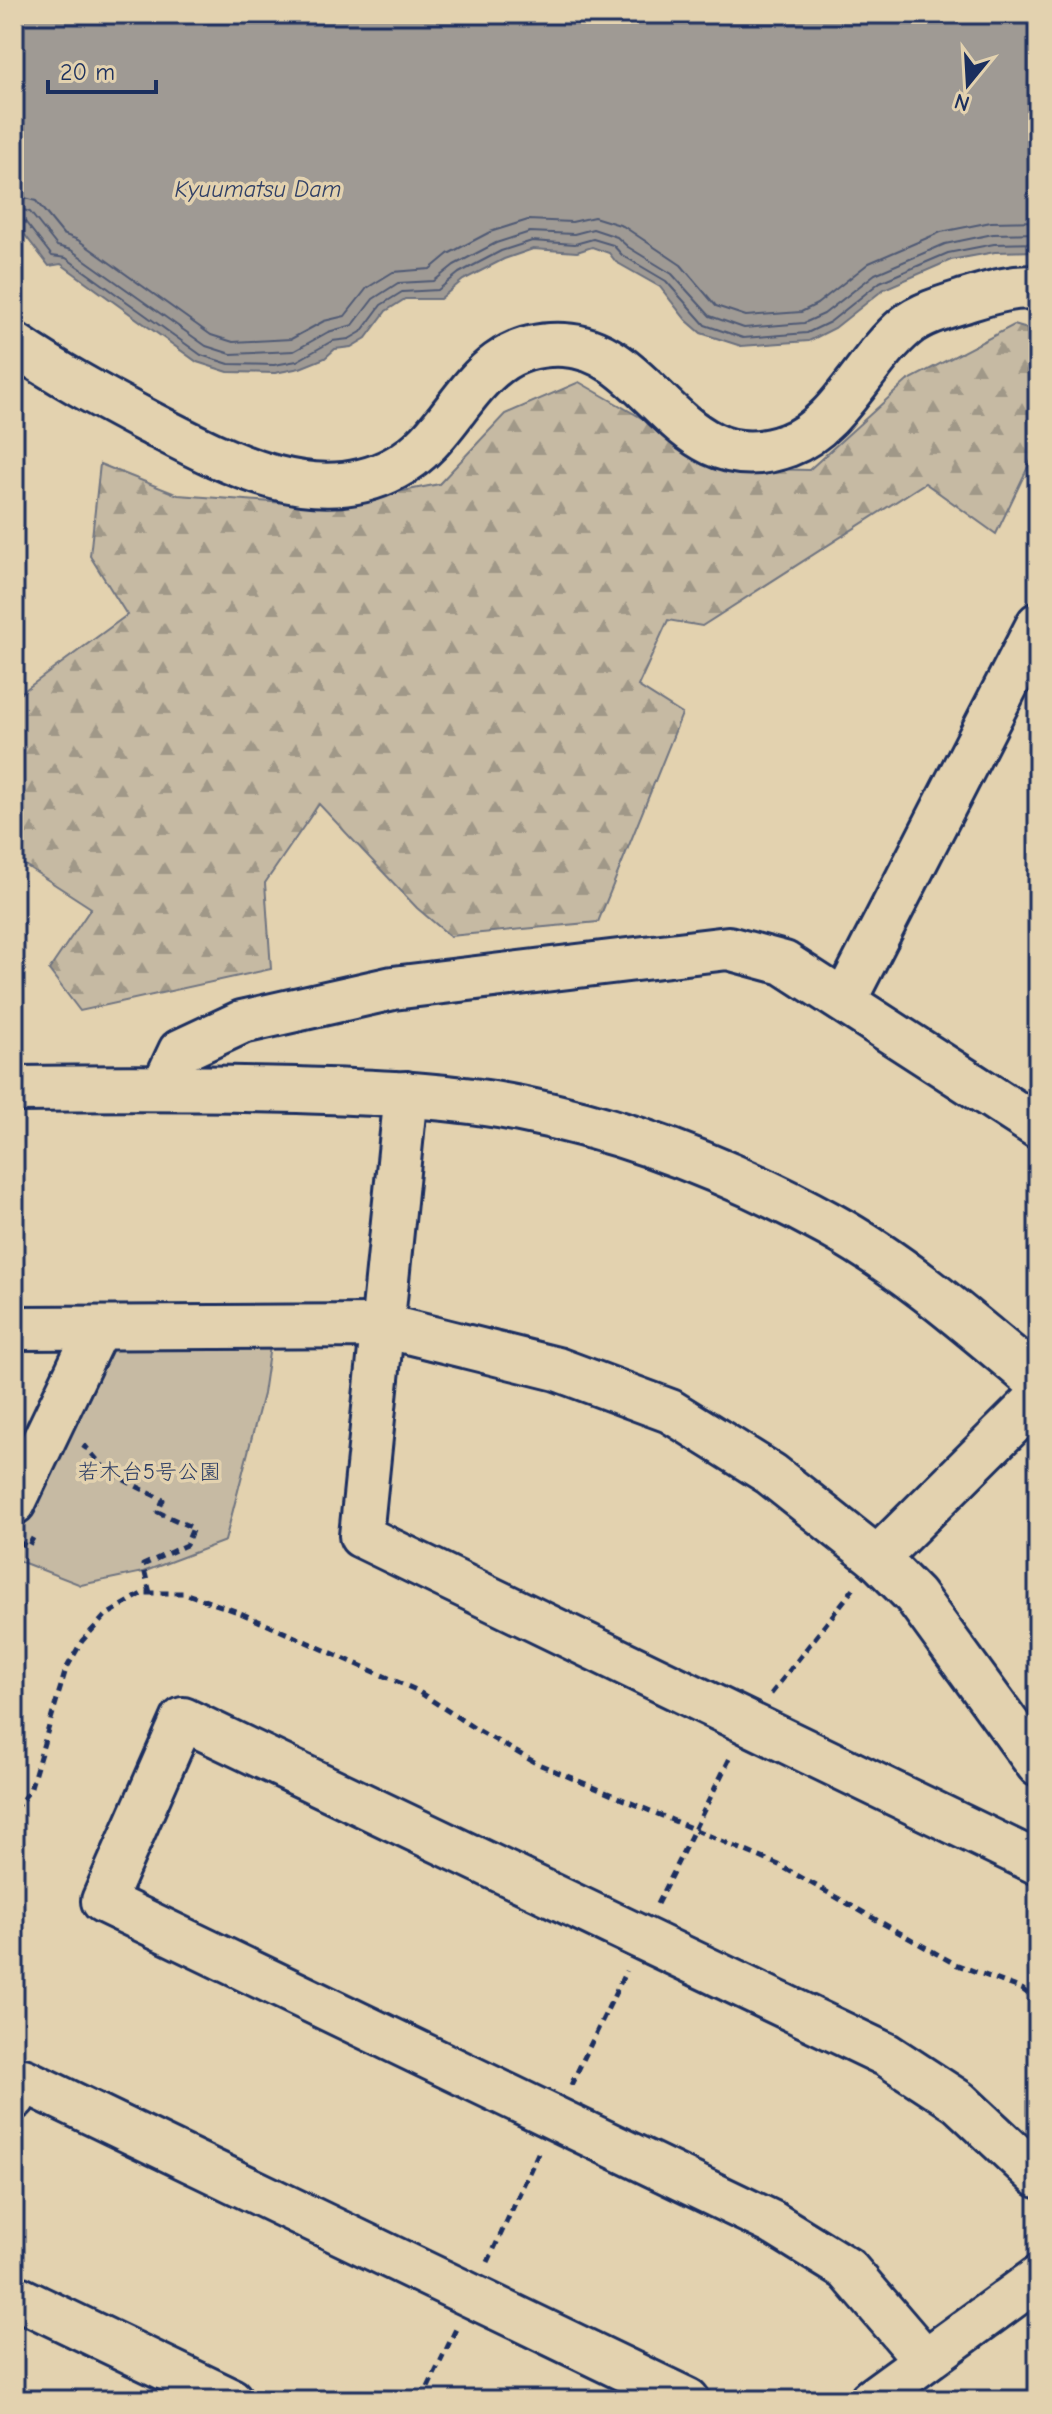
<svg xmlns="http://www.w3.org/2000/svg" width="1052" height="2414" font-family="'Comic Neue','Klee One',sans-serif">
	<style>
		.green { fill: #c6baa3; stroke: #707480; stroke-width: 2 }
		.forest { fill: url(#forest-firs); stroke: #707480; stroke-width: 2 }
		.water { fill: #9f9a94; stroke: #6a6f7e; stroke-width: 2 }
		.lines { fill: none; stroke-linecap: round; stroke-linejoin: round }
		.shore { stroke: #505a74; stroke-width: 2 }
		.street-casing { stroke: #1b2f5e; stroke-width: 48 }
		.secondary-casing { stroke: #1b2f5e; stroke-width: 50 }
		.path { stroke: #1b2f5e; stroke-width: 5; stroke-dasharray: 8 6; stroke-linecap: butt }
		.street { stroke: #e3d2af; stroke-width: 42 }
		.secondary { stroke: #e3d2af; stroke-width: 44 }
		.labels { text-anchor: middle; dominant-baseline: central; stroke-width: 7; stroke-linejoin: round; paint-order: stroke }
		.park-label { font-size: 22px; fill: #2c3d65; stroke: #e3d2af }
		.water-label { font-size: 24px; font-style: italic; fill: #2f3f66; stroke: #e3d2af }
	</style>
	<defs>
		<pattern id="forest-firs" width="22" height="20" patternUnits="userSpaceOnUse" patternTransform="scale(2)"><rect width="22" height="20" fill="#c6baa3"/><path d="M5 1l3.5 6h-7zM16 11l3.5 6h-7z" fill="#a09888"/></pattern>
	</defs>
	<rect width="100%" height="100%" fill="#e3d2af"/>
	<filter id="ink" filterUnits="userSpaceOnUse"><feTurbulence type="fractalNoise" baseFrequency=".0125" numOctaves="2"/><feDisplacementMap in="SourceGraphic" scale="16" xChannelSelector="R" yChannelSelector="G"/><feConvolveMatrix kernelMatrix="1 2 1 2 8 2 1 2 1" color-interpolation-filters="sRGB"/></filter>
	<g filter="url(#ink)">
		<polygon class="green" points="119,1344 270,1346 263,1394 225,1541 143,1572 81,1585 14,1559 14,1544 104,1353"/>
		<polygon class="forest" points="1014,325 1038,332 1038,446 996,534 925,483 702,626 668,620 638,686 682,714 598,922 450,936 417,908 319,804 265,883 271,969 80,1011 49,970 91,908 14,858 14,698 127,615 90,556 100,464 178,495 325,506 439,484 505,414 579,382 645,420 714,468 809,470 907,381"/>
		<polygon class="water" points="14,14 1038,14 1038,251 995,252 951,260 884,289 835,328 809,341 741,346 701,333 686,320 660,287 616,262 609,253 592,247 577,252 533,249 504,259 463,280 440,299 405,299 386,311 366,338 351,347 335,349 325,358 300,368 275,373 228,372 197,362 61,264 49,266 14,221"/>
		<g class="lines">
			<g class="shore">
				<polyline points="14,195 36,201 63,234 78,240 211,335 233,342 291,339 324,321 345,316 367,288 393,272 430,269 448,254 490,232 528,220 572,222 594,217 623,226 681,265 716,306 746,316 801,312 817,304 869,263 941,232 991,222 1038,221"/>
				<polyline points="14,207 30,212 57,246 71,250 206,346 231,354 294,351 328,332 353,325 373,299 398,283 434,281 454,265 496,243 530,232 574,234 593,229 617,237 628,247 672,274 710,316 744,328 804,323 824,314 875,274 945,244 993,234 1038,233"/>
				<polyline points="14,217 23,219 52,256 66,258 201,355 229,364 274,365 297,361 332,341 349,339 361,332 381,305 402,292 438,290 459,273 501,251 532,241 575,244 593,239 613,245 622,255 666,281 705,325 743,338 807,333 830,322 880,282 948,253 994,244 1038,243"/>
			</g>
			<defs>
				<g id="street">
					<path d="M14,344C58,374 103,398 150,423C222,460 314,512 395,468C462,433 470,340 564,345C653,349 680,486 788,445C839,426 865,360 906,326C922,313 948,306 967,300C990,293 1014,285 1038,288"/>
					<polyline points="845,1000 1038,624"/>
					<polyline points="163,1087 180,1051 242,1022 393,988 728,948 784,963 1038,1127"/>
					<polyline points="406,1093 361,1536 1038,1863"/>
					<polyline points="14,1328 384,1326 557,1369 670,1411 771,1474 877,1558 915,1596 1038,1765"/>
					<polyline points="14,1503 97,1329"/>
					<polyline points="877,1558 1038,1398"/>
					<polyline points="14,2098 23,2080 688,2400"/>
					<polyline points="14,2296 231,2400"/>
					<polyline points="925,2360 847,2269 771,2222 103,1901 183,1719 887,2055 959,2102 1038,2176"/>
					<polyline points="871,2400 1038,2278"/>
				</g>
				<path id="secondary" d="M14,1089C109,1088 203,1088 298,1090C372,1093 447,1094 520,1109C628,1130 735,1173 830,1225C906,1267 972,1326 1038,1381"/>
			</defs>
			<use href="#street" class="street-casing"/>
			<use href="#secondary" class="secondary-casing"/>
			<g class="path">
				<polyline points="83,1449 85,1446 107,1471 163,1500 158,1512 193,1528 186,1545 143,1565 150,1593"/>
				<polyline points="18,1542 28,1547 33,1538"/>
				<polyline points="771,1694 854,1588"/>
				<polyline points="14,1810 30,1790 66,1669 82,1641 105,1616 143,1593 184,1593 238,1612 416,1690 474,1728 536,1763 779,1865 955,1964 1022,1989 1038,2002"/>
				<polyline points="657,1904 731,1756"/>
				<polyline points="571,2085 626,1971"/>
				<polyline points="488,2262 539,2151"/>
				<polyline points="422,2400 456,2329"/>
			</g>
			<use href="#street" class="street"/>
			<use href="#secondary" class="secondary"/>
		</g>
	</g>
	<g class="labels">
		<g class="park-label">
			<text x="149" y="1472">若木台5号公園</text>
		</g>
		<g class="water-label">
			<text x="258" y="189">Kyuumatsu Dam</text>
		</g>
	</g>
	<rect width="1052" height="2414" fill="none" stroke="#e3d2af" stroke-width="48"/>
	<rect x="24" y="24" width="1004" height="2366" fill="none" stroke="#1b2f5e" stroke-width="3" filter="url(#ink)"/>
	<g transform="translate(968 84) rotate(198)" stroke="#e3d2af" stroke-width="6" paint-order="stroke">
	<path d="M0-6L14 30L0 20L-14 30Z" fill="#1b2f5e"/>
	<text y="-12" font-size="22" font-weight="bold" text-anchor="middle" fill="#1b2f5e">N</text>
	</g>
	<path d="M48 80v12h108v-12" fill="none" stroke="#1b2f5e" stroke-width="4"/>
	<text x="60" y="80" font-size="24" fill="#1b2f5e" stroke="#e3d2af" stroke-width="6" paint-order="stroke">20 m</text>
</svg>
